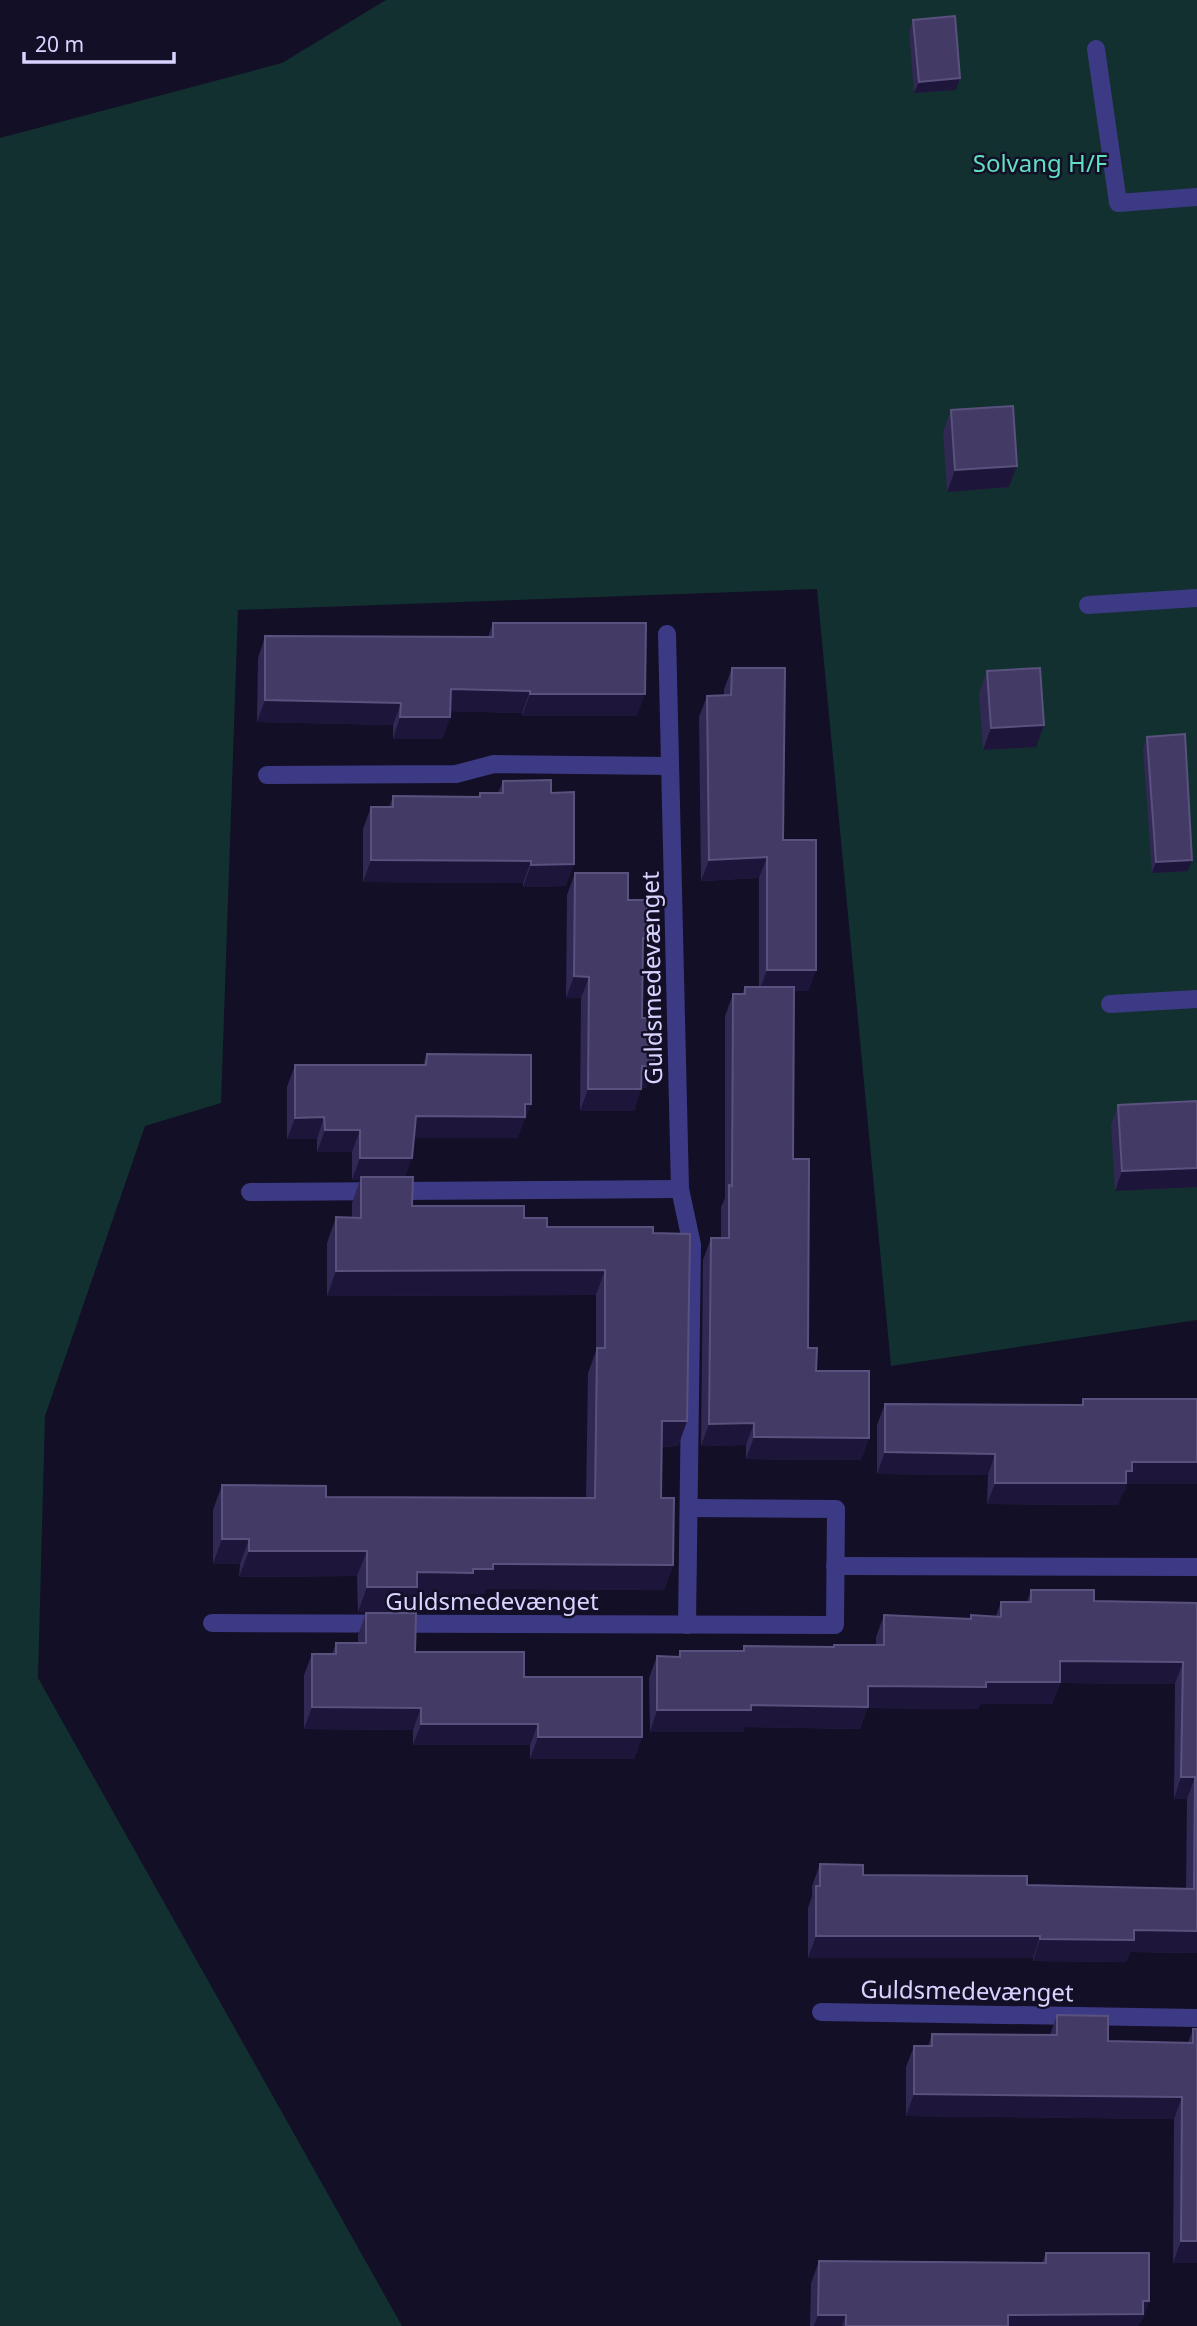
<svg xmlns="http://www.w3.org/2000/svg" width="1197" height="2326" font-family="'Noto Sans',sans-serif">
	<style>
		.green { fill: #12302f }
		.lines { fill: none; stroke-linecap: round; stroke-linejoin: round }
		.service { stroke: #3d3a85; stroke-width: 18 }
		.minor { stroke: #3d3a85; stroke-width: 18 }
		.wall { fill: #312854 }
		.shaded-wall { fill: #1d163a }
		.building { fill: #433a66; stroke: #5a527e; stroke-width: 2 }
		.labels { text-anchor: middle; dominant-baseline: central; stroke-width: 5; stroke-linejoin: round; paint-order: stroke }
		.park-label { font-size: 24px; fill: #5fe0c0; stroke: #130f26 }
		.street-label { font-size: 24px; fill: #d9d4ff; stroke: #130f26 }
	</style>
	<rect width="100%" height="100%" fill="#130f26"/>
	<polygon class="green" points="386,0 1197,0 1197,1320 891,1366 817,589 238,610 221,1103 145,1126 45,1416 38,1678 402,2326 0,2326 0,138 282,63"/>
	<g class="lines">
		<g class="service">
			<polyline points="1096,49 1118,203 1197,197"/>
			<polyline points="1088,605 1197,598"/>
			<polyline points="1110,1004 1197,999"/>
		</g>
		<g class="minor">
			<polyline points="667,634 680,1189 692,1245 687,1625"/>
			<polyline points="267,775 456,774 494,764 670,766"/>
			<polyline points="250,1192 680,1189"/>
			<polyline points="835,1566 1197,1567"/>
			<polyline points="212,1623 835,1625 836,1509 689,1508"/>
			<polyline points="821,2012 1197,2018"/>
		</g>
	</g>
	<g class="wall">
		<polygon points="913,20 960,78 956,90 914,93 909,31"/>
		<polygon points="951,410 1017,466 1009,487 947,492 943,432"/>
		<polygon points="493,623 637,716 522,716 522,713 450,711 450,717 442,739 393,739 393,725 257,722 258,658 265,636 488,637"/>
		<polygon points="732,668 783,840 816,970 808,991 794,991 793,1159 808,1348 816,1371 869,1438 861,1460 746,1459 746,1445 701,1446 703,1260 711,1238 721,1238 721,1207 725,1198 725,1016 733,994 742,994 745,987 759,987 759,878 701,881 699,717 707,696 724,695 724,689"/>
		<polygon points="987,671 1036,747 983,750 979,693"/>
		<polygon points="1147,737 1188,871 1152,873 1143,749"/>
		<polygon points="503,781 551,793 566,886 523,887 523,883 363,882 363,829 371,807 389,807 393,796 478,797 480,793 498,793"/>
		<polygon points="575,873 628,900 643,950 642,1018 654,1067 646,1088 641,1088 634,1111 580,1111 581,998 566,998 567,895"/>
		<polygon points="427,1054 531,1104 517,1138 414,1138 404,1177 412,1206 524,1218 547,1227 653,1233 687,1421 678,1446 662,1447 661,1498 673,1565 664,1590 486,1589 484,1594 465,1594 464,1599 413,1597 408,1612 358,1612 357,1576 239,1577 240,1564 213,1564 213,1510 222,1485 326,1497 586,1498 588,1373 596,1351 596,1295 327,1296 327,1243 336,1217 352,1218 352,1203 360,1180 352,1180 352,1152 317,1152 317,1139 287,1139 287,1087 295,1065 423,1065"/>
		<polygon points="1197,1101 1197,1187 1115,1191 1111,1125 1118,1105"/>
		<polygon points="1083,1399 1197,1399 1197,1484 1127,1484 1124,1493 1122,1493 1118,1505 987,1504 988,1475 877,1474 877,1425 885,1404 1081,1405"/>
		<polygon points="1031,1590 1094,1601 1197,1603 1197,1953 1130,1952 1126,1962 1033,1961 1033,1958 808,1958 808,1908 812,1896 812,1886 820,1864 863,1875 1027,1885 1186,1889 1187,1799 1174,1799 1175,1684 1060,1683 1052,1704 980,1704 978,1709 867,1708 860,1729 745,1727 743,1732 650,1732 649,1678 657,1656 678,1657 680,1651 742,1651 744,1646 834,1647 876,1645 876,1637 884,1615 969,1619 971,1615 996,1616 1001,1602 1027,1602"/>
		<polygon points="366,1613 415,1652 524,1677 642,1737 634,1759 530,1759 530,1745 413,1745 413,1730 304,1729 304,1675 312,1654 332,1654 336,1643 358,1643 358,1635"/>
		<polygon points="1057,2015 1108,2041 1188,2043 1193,2029 1197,2029 1197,2263 1173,2263 1174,2119 906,2116 906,2067 914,2046 928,2046 932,2034 1050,2035"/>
		<polygon points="1046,2253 1149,2301 1141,2323 1139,2323 1138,2326 810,2326 811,2283 819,2261 1042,2263"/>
	</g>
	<g class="shaded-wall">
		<polygon points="960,78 956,90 914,93 919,82"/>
		<polygon points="1017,466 1009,487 947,492 955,470"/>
		<polygon points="451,689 530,691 522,713 443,711"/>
		<polygon points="530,694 645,694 637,716 522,716"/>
		<polygon points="265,700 401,703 393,725 257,722"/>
		<polygon points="400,717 450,717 442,739 393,739"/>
		<polygon points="1044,725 1036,747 983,750 991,728"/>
		<polygon points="767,857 759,878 701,881 709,860"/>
		<polygon points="371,860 531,861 523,883 363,882"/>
		<polygon points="1192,860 1188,871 1152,873 1156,862"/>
		<polygon points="574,864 566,886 523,887 531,865"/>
		<polygon points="767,970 816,970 808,991 759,991"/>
		<polygon points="574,976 589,977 581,998 566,998"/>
		<polygon points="642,1066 654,1067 646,1088 634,1088"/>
		<polygon points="588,1089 641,1089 634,1111 580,1111"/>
		<polygon points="525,1104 531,1104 517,1138 408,1138 416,1116"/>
		<polygon points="324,1117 317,1139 287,1139 295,1118"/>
		<polygon points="325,1130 360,1130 352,1152 317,1152"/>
		<polygon points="360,1158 412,1158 404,1180 361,1177 360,1180 352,1180"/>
		<polygon points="1197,1168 1197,1187 1115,1191 1122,1171"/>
		<polygon points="605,1270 596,1295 327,1296 336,1271"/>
		<polygon points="662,1421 687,1421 678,1446 653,1447"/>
		<polygon points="754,1423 746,1445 701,1446 709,1424"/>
		<polygon points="754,1437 869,1438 861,1460 746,1459"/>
		<polygon points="885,1452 995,1454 988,1475 877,1474"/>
		<polygon points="1132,1462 1197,1462 1197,1484 1127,1484 1124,1493 1122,1493 1118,1505 987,1504 995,1483 1126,1471"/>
		<polygon points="222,1539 249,1539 240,1564 213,1564"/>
		<polygon points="249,1551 367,1551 357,1576 239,1577"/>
		<polygon points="493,1564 673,1565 664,1590 486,1589 484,1594 465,1594 464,1599 413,1597 408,1612 358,1612 367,1587 417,1572 473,1569"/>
		<polygon points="1060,1661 1183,1662 1175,1684 1060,1683 1052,1704 980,1704 978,1709 867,1708 860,1729 745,1727 743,1732 650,1732 657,1710 751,1705 868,1686 986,1682"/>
		<polygon points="312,1707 421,1708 413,1730 304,1729"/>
		<polygon points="421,1724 538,1724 530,1745 413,1745"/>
		<polygon points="538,1737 642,1737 634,1759 530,1759"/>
		<polygon points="1181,1777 1195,1777 1187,1799 1174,1799"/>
		<polygon points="1134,1930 1197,1931 1197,1953 1130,1952 1126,1962 1033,1961 1040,1939"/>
		<polygon points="816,1936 1040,1936 1033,1958 808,1958"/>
		<polygon points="914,2094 1182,2097 1174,2119 906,2116"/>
		<polygon points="1181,2241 1197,2241 1197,2263 1173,2263"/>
		<polygon points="1143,2301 1149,2301 1141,2323 1139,2323 1138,2326 1004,2326 1008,2315"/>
		<polygon points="818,2315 846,2315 842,2326 814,2326"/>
	</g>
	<g class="building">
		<polygon points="955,16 960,78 919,82 913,20"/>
		<polygon points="1013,406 1017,466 955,470 951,410"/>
		<polygon points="493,623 646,623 645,694 530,694 530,691 451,689 450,717 400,717 401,703 265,700 265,636 493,637"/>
		<polygon points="732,668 785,668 783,840 816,840 816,970 767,970 767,857 709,860 707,696 731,695"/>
		<polygon points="1040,668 1044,725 991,728 987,671"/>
		<polygon points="1185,734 1192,860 1156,862 1147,737"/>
		<polygon points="551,780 551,793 574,792 574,864 531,865 531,861 371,860 371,807 393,807 393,796 480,797 480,793 503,793 503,781"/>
		<polygon points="575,873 628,873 628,900 647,900 647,939 643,938 642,1018 655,1018 654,1067 642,1066 641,1089 588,1089 589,977 574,976"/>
		<polygon points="745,987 794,987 793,1159 809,1159 808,1348 817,1348 816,1371 869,1371 869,1438 754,1437 754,1423 709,1424 711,1238 729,1238 729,1185 732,1186 733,994 745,994"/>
		<polygon points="427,1054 531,1055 531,1104 525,1104 525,1117 416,1116 412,1158 360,1158 360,1130 325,1130 324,1117 295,1118 295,1065 426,1065"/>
		<polygon points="1197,1101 1197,1168 1122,1171 1118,1105"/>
		<polygon points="361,1177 413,1177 412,1206 524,1206 524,1218 547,1218 547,1227 653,1227 653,1233 690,1234 687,1421 662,1421 661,1498 674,1498 673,1565 493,1564 493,1569 473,1569 473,1573 417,1572 417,1587 367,1587 367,1551 249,1551 249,1539 222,1539 222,1485 326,1486 326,1497 595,1498 597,1348 605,1348 605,1270 336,1271 336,1217 361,1218"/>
		<polygon points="1083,1399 1197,1399 1197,1462 1132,1462 1132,1471 1126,1471 1126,1483 995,1483 995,1454 885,1452 885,1404 1083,1405"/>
		<polygon points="1031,1590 1094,1590 1094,1601 1197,1603 1197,1931 1134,1930 1134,1940 1040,1939 1040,1936 816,1936 816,1886 820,1886 820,1864 863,1865 863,1875 1027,1876 1027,1885 1194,1889 1195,1777 1181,1777 1183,1662 1060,1661 1060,1682 986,1682 986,1687 868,1686 868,1707 751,1705 751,1710 657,1710 657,1656 680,1657 680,1651 744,1651 744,1646 834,1647 834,1645 884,1645 884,1615 971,1619 971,1615 1001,1617 1001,1602 1031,1602"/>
		<polygon points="366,1613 416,1613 415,1652 524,1652 524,1677 642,1677 642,1737 538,1737 538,1724 421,1724 421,1708 312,1707 312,1654 336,1654 336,1643 366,1643"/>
		<polygon points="1057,2015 1108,2016 1108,2041 1193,2043 1193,2029 1197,2029 1197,2241 1181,2241 1182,2097 914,2094 914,2046 932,2046 932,2034 1057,2035"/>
		<polygon points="1046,2253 1149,2253 1149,2301 1143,2301 1143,2314 1008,2315 1008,2326 846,2326 846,2315 818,2315 819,2261 1046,2263"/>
	</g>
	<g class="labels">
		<g class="park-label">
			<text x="1040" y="162">Solvang H/F</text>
		</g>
		<g class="street-label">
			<text transform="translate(651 978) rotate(-91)">Guldsmedevænget</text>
			<text x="492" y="1600">Guldsmedevænget</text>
			<text transform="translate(967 1990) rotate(1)">Guldsmedevænget</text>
		</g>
	</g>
	<path d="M24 52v10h150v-10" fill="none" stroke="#d9d4ff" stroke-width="3.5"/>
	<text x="35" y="52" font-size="21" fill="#d9d4ff" stroke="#130f26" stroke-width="5" paint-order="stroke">20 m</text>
</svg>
